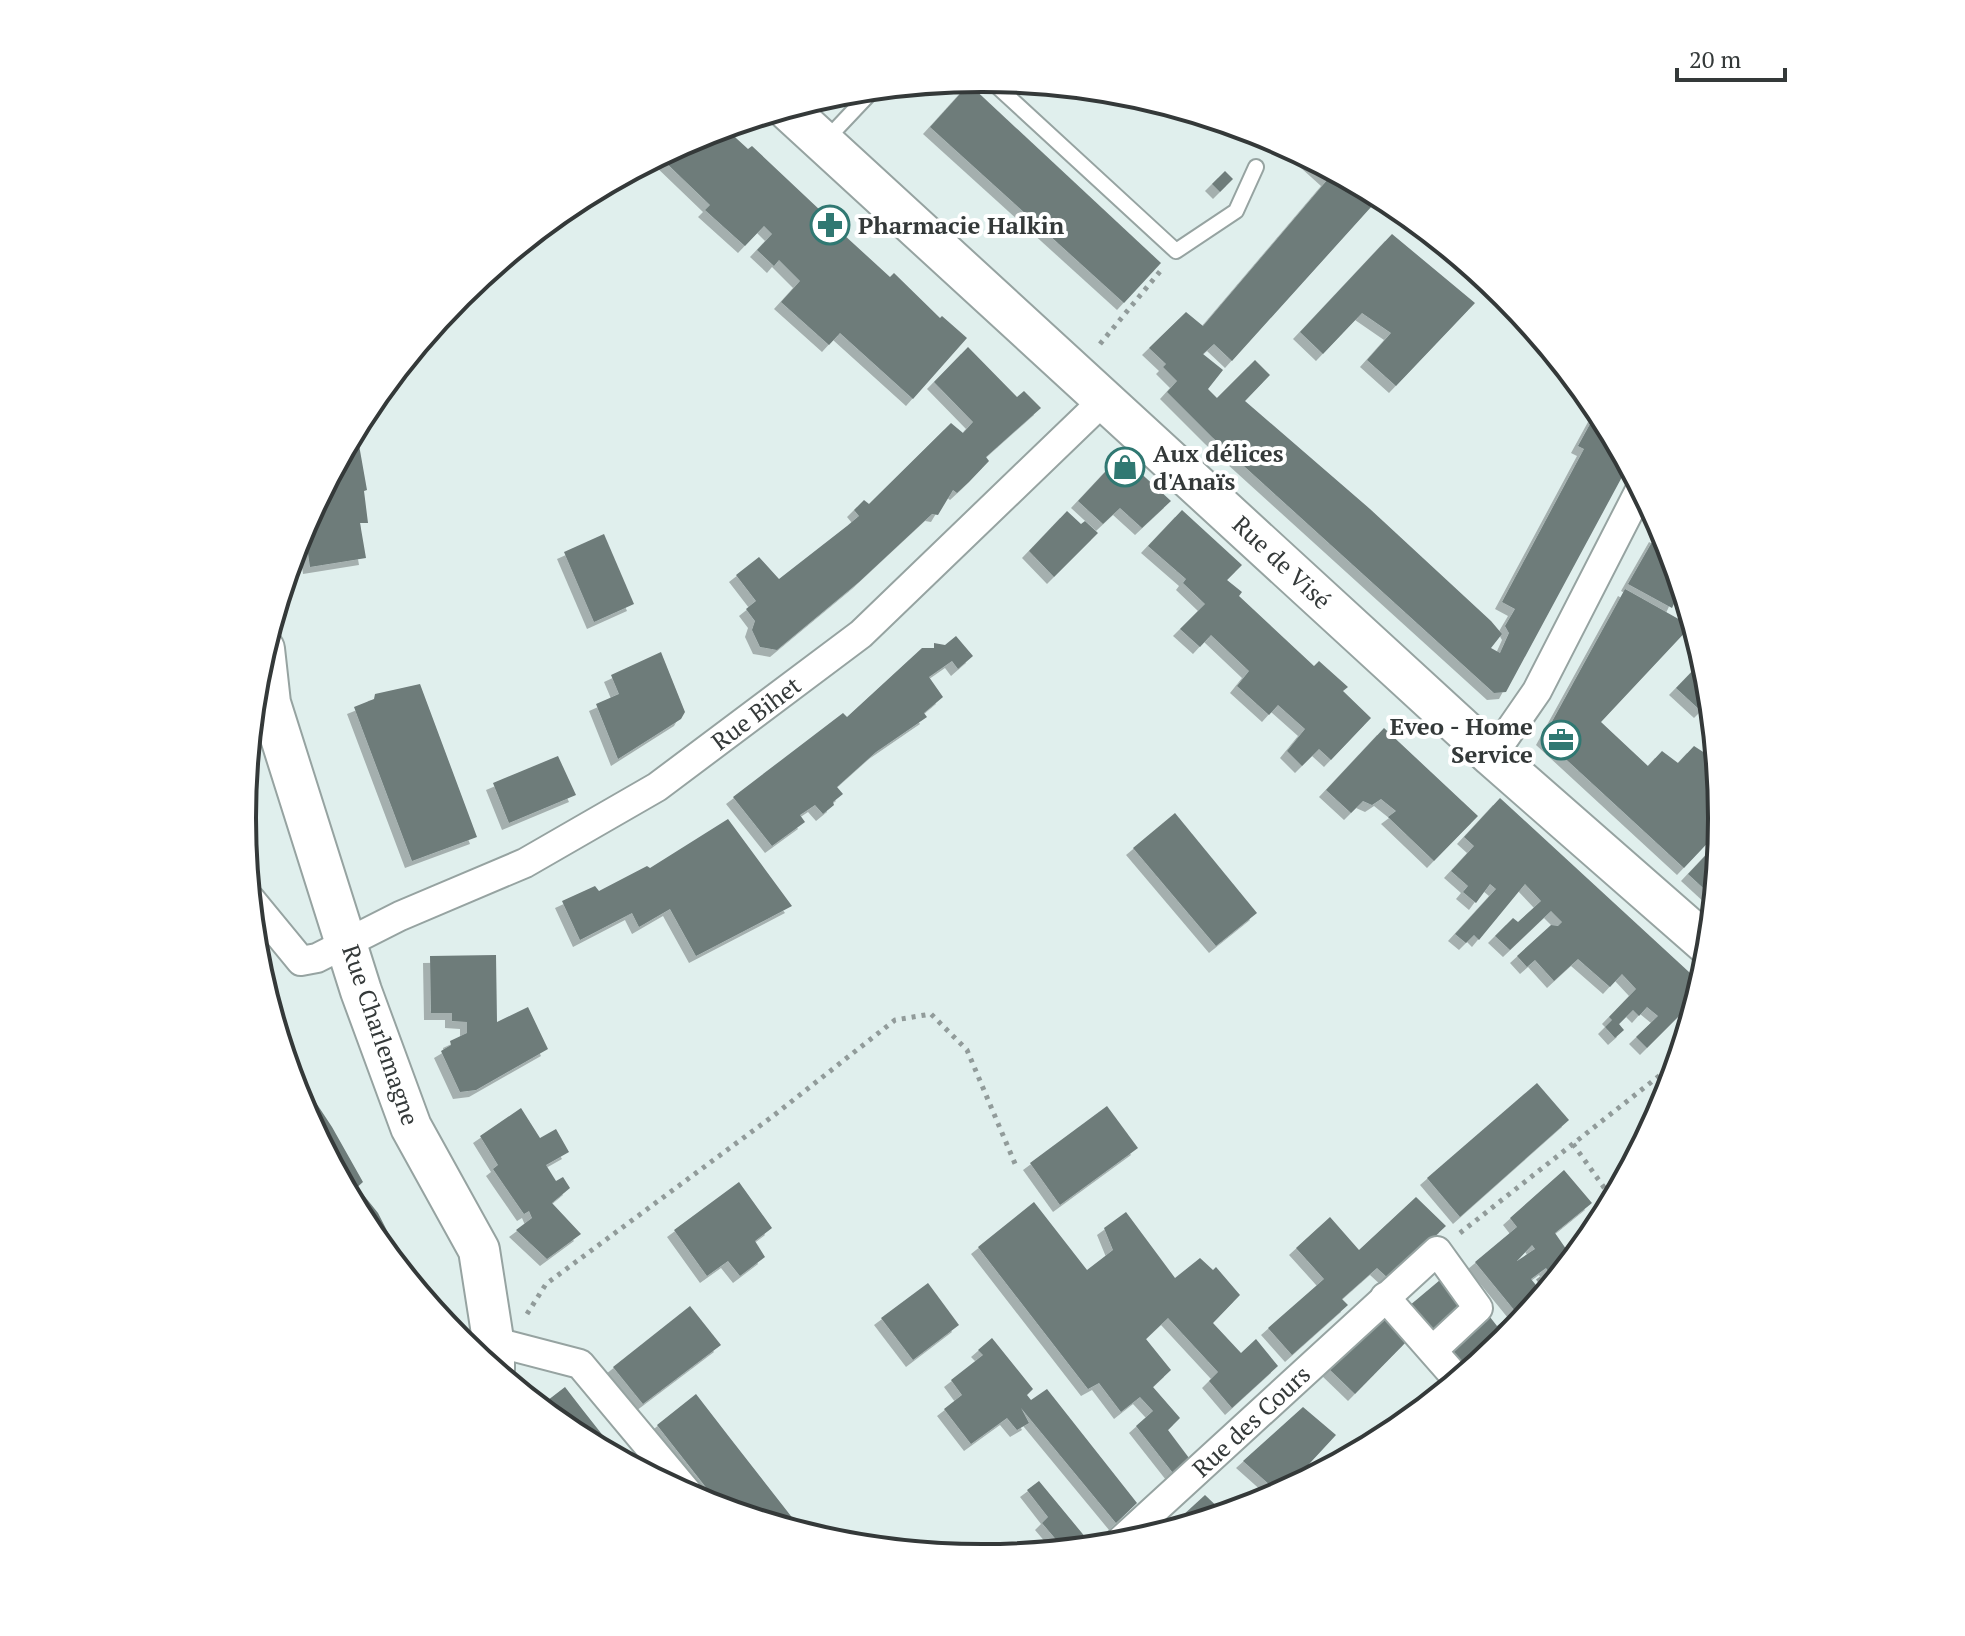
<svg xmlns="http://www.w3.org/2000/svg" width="1965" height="1636" font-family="'PT Serif',serif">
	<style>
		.building { fill: #6e7b7a; fill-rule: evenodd; filter: url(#shadow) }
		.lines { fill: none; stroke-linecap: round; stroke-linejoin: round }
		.lane-casing { stroke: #96a3a1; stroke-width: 18 }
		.street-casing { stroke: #96a3a1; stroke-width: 32 }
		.secondary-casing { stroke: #96a3a1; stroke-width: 44 }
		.path { stroke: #919b9a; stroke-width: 5; stroke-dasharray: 4 6; stroke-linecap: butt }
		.lane { stroke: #fff; stroke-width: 14 }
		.street { stroke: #fff; stroke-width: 28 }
		.secondary { stroke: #fff; stroke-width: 40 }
		.labels { text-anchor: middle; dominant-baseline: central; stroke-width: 8; stroke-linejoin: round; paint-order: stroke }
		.poi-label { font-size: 24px; font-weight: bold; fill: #343939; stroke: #fff; text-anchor: start }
		.street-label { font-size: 24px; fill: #343939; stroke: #fff }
		.rim { fill: none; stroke: #343939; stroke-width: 4 }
	</style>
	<defs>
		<filter id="shadow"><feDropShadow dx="-7" dy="7" stdDeviation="0" flood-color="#0004"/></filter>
	</defs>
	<rect width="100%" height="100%" fill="#e0efed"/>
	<g class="building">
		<polygon points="969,84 1161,263 1124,303 930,127"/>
		<polygon points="724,127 748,149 752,146 822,212 825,207 848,229 843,234 890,277 894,273 940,318 942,316 967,338 913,399 840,333 829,345 781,302 800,281 779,260 774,266 757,250 772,234 764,226 745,246 705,210 710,205 659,156 700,134"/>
		<polygon points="1298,152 1381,196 1232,361 1214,344 1203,354 1223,370 1208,389 1217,398 1255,360 1270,375 1245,401 1370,509 1491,621 1502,634 1491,648 1500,653 1509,633 1505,626 1515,609 1502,602 1584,449 1578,446 1595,415 1600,418 1601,414 1629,464 1506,692 1494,693 1212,437 1167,392 1177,381 1163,367 1166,364 1149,348 1186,312 1203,326 1328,179"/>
		<polygon points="1225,171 1233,179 1220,192 1212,184"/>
		<polygon points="1392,234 1475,303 1396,386 1367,360 1391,333 1362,313 1323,354 1300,332"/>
		<polygon points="968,347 1017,397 1024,391 1041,408 986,457 989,461 969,482 957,493 953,490 938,515 932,514 859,582 777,650 760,647 752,630 755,621 746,609 756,601 736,575 759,557 779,579 847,526 859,516 854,510 864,500 869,504 951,423 963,433 973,422 934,382"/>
		<polygon points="356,428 367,490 364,491 368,523 360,523 366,558 310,567 304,525"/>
		<polygon points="1121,455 1171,501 1142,528 1120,508 1103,524 1078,501"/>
		<polygon points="1182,510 1242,565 1227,580 1242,592 1239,596 1314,666 1319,661 1348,687 1343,691 1371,718 1331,760 1319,749 1302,766 1287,751 1305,729 1278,705 1269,715 1237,686 1249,671 1211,635 1200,647 1180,629 1205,604 1183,583 1186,579 1148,546"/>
		<polygon points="1067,511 1081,524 1085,521 1098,533 1054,577 1029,551"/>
		<polygon points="604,534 634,604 594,622 564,552"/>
		<polygon points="1656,535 1668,542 1682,587 1672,608 1628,584"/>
		<polygon points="1625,589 1691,626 1601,722 1648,766 1662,751 1678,763 1694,746 1717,761 1721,804 1706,820 1718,832 1684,868 1543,738"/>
		<polygon points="956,636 973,656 958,669 952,661 929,677 943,697 924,713 927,717 876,752 837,787 843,794 833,802 834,805 823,814 815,805 800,815 805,822 772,846 733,797 843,713 847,717 922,648 934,648 934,643 945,645"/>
		<polygon points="661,652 685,712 681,719 618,759 596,704 619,694 611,675"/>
		<polygon points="1704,659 1711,701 1701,711 1676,688"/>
		<polygon points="420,684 477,837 412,861 354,707 374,699 375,694"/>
		<polygon points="1384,728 1478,816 1434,861 1388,817 1396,811 1381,799 1372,805 1363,801 1351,813 1326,790"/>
		<polygon points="558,756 576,795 509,823 493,783"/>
		<polygon points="1500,798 1702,984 1698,997 1647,1048 1636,1037 1658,1016 1647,1007 1639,1016 1633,1010 1619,1024 1624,1030 1615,1038 1605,1027 1612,1020 1609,1017 1636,989 1622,974 1610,987 1578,959 1554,981 1535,960 1527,967 1517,956 1551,925 1558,926 1562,922 1551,911 1510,950 1495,936 1513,918 1518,922 1541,901 1525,884 1479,940 1474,935 1466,943 1455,934 1496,889 1490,884 1476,903 1463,892 1468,886 1451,871 1474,846 1464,837"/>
		<polygon points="1175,813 1257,913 1216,946 1133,848"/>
		<polygon points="728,819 792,906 696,956 670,909 639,927 632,913 580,940 562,901 595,886 599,891 647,866 650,868"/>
		<polygon points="1720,840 1715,895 1713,897 1688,874"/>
		<polygon points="496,955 497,1022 528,1007 548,1049 476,1090 460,1092 441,1051 451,1045 450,1041 467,1033 467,1022 452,1021 452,1013 431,1013 430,956"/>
		<polygon points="290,1071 304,1091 307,1089 332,1127 363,1182 354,1190 358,1195 362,1193 378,1213 418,1291 367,1229 299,1101"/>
		<polygon points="1537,1083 1569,1120 1460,1217 1427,1178"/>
		<polygon points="1107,1106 1138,1148 1060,1205 1030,1163"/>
		<polygon points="521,1108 540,1138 556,1129 569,1152 546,1165 556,1181 563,1177 570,1188 552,1203 581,1234 547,1259 516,1230 532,1218 529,1211 524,1214 506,1188 493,1169 498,1165 480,1136"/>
		<path d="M1564,1170L1592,1203L1555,1233L1573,1259L1555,1281L1546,1268L1531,1279L1544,1295L1505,1342L1466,1374L1448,1353L1490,1317L1497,1326L1515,1311L1475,1262L1517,1227L1510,1218ZM1532,1245L1535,1249L1517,1261Z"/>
		<polygon points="739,1182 772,1228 755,1241 765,1257 740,1276 728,1261 707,1276 674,1230"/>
		<polygon points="1416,1197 1446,1226 1389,1279 1377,1268 1342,1299 1348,1305 1292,1355 1268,1328 1324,1279 1296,1248 1330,1217 1359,1250"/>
		<polygon points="1034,1202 1087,1270 1113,1250 1104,1228 1126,1212 1175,1278 1200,1258 1213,1270 1216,1267 1240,1295 1213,1323 1241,1353 1256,1339 1278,1366 1232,1408 1209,1381 1218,1372 1168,1318 1146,1339 1171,1370 1153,1387 1180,1418 1168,1430 1189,1458 1173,1473 1136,1426 1153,1411 1140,1397 1121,1412 1099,1383 1088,1389 978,1247"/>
		<polygon points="1446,1275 1470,1305 1433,1336 1409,1306"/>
		<polygon points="928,1283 959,1325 913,1360 881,1318"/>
		<polygon points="690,1306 721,1345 643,1404 613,1367"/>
		<polygon points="1386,1319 1410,1338 1355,1394 1327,1367"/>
		<polygon points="992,1338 1033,1389 1027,1395 1031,1400 1047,1389 1137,1503 1116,1523 1021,1408 1029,1423 1017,1430 1007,1418 971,1444 944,1409 962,1395 951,1380 983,1355 978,1350"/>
		<polygon points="565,1387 582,1409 623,1461 571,1433 539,1407"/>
		<polygon points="696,1394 730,1438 805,1534 723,1509 657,1425"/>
		<polygon points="1303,1407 1336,1435 1298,1476 1305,1481 1280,1494 1243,1461"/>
		<polygon points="1039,1481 1091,1544 1087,1548 1065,1550 1042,1523 1048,1517 1027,1490"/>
		<polygon points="1205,1495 1225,1514 1171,1530 1169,1528"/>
	</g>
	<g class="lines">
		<defs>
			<g id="lane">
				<polyline points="988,78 1176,251 1236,211 1256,167"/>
				<polyline points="824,142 874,89"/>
			</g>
			<g id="street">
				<polyline points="1492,756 1537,691 1641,488"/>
				<polyline points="250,899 301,961 317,958 400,916 525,863 657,787 861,634 1105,399"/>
				<polyline points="1385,1297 1458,1380"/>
				<polyline points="494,1346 507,1345 580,1364 692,1498"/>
				<polyline points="1116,1545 1437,1251 1478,1308 1433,1350"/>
			</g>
			<g id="secondary">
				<polyline points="786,108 1492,756 1710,947"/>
				<polyline points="264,649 270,703 361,991 411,1127 479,1250 494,1346 494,1369"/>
			</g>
		</defs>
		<use href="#lane" class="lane-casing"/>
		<use href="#street" class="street-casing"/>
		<use href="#secondary" class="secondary-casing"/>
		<g class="path">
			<polyline points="1100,344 1162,269"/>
			<polyline points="1573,1144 1613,1200"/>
			<polyline points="1460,1233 1678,1061"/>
			<polyline points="1538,1278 1547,1290"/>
			<polyline points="527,1314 546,1284 773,1116 895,1020 931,1014 967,1050 1016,1166"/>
		</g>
		<use href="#lane" class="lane"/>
		<use href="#street" class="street"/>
		<use href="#secondary" class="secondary"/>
	</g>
	<defs>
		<symbol id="pharmacy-ring" viewBox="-11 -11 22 22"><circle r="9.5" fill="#fff" stroke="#307872" stroke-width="1.5"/><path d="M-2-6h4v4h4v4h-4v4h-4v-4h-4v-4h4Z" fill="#307872"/></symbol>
		<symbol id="shop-ring" viewBox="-11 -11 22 22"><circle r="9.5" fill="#fff" stroke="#307872" stroke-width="1.5"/><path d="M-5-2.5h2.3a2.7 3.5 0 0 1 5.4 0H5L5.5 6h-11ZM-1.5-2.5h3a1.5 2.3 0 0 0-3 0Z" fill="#307872"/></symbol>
		<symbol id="office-ring" viewBox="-11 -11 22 22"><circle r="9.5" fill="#fff" stroke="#307872" stroke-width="1.5"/><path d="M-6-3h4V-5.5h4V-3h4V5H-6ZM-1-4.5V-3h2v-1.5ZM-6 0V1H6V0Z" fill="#307872"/></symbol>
	</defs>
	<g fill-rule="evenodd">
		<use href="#pharmacy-ring" x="808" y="203" width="44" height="44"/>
		<use href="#shop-ring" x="1103" y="445" width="44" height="44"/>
		<use href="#office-ring" x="1539" y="718" width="44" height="44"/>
	</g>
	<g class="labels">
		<g class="poi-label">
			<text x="858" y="225">Pharmacie Halkin</text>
			<text x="1153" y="453">Aux délices<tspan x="1153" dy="28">d'Anaïs</tspan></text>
			<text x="1533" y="726" text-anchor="end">Eveo - Home<tspan x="1533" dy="28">Service</tspan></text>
		</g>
		<g class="street-label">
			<text transform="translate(1282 562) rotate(43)">Rue de Visé</text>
			<text transform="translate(756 713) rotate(-37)">Rue Bihet</text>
			<text transform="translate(381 1035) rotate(71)">Rue Charlemagne</text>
			<text transform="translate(1251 1421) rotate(-43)">Rue des Cours</text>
		</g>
	</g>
	<path d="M0 0H1965V1636H0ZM256 818a726 726 0 1 1 1452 0a726 726 0 1 1-1452 0Z" fill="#fff" fill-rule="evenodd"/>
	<path class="rim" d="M256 818a726 726 0 1 1 1452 0a726 726 0 1 1-1452 0Z"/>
	<path d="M1677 68v12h108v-12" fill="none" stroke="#343939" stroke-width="4"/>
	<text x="1689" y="68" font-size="24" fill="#343939" stroke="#ffffff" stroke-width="6" paint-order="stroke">20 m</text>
</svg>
